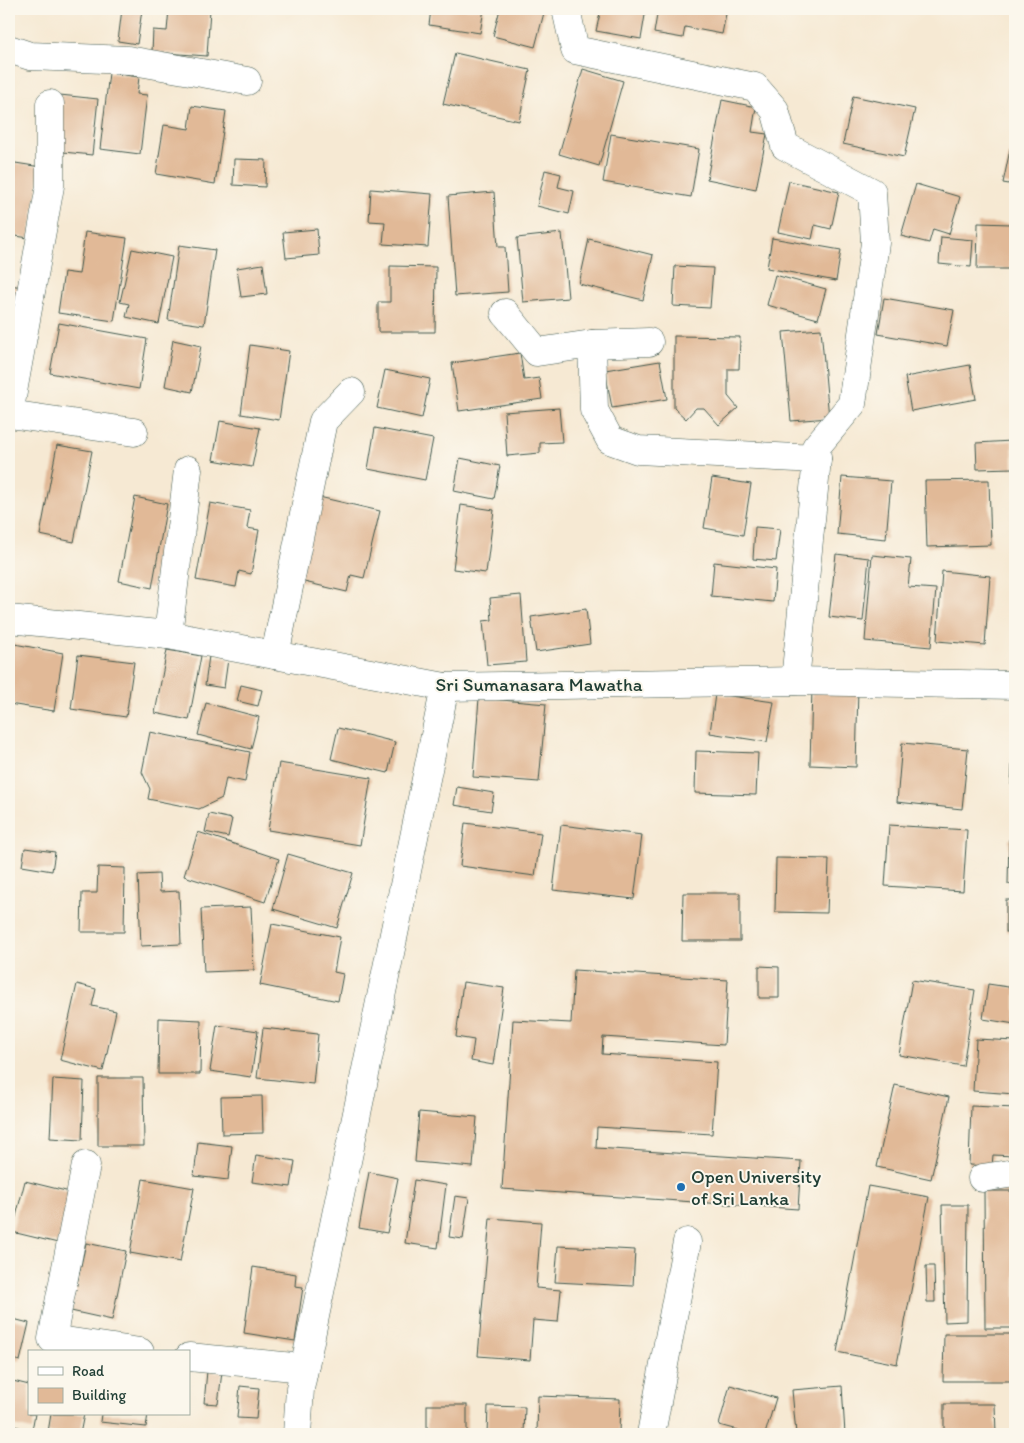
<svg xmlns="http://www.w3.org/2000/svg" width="1024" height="1443" font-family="Itim,sans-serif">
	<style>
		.building { fill: #e1b997 }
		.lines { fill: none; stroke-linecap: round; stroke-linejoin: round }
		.minor-casing { stroke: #3f574c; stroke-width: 29 }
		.minor { stroke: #fff; stroke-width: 28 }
		.poi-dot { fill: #1f6fb2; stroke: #fbf7ec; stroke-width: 2 }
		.labels { text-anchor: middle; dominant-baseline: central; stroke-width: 4; stroke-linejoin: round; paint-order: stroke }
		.street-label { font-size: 19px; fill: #1f3d34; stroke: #fbf7ec }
		.poi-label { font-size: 19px; fill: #1f3d34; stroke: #fbf7ec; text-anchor: start }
	</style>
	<rect width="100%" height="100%" fill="#fbf7ec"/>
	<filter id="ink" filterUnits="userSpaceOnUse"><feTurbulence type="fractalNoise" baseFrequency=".02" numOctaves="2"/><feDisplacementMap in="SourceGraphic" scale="10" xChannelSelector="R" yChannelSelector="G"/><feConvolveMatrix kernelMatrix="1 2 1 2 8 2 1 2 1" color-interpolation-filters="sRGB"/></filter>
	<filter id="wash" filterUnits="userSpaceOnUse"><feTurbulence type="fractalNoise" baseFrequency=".0096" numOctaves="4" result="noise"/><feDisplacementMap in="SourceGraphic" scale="20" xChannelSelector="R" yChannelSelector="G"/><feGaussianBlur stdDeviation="1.12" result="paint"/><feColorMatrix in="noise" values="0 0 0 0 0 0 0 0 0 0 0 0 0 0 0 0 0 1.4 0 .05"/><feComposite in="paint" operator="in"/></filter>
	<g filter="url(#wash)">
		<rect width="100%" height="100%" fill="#f6e9d3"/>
		<g id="blocks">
			<g class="building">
				<polygon points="122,9 142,10 137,44 118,41"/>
				<polygon points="169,9 210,9 207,56 152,52 153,30 167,31"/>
				<polygon points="431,9 484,9 480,33 429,25"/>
				<polygon points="500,9 545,9 535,47 493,36"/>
				<polygon points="601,9 646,9 641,39 596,31"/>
				<polygon points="658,9 727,9 722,34 685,27 683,38 654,33"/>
				<polygon points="455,53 530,70 519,121 443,104"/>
				<polygon points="583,69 623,81 599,166 559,154"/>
				<polygon points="109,73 139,77 137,94 147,95 140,154 100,149"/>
				<polygon points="60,95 98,99 92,155 54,151"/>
				<polygon points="853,96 915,109 904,157 843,144"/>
				<polygon points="722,100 756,107 752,132 767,134 756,189 707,179"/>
				<polygon points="192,106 226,111 215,184 156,174 164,125 189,129"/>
				<polygon points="611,134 699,149 691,197 603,182"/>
				<polygon points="1011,145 1015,146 1015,185 1003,183"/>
				<polygon points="234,159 266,160 265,187 233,185"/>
				<polygon points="9,162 41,167 29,238 9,235"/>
				<polygon points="545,170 561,174 558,187 574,191 569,214 537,206"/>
				<polygon points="789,181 839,192 831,229 815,225 812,239 778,232"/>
				<polygon points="916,184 960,197 949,234 933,229 929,243 901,236"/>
				<polygon points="371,189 432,194 428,247 383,244 385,222 369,221"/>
				<polygon points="494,192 498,247 505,247 508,292 455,296 448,196"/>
				<polygon points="978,223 1011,224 1010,269 977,269"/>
				<polygon points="317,229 319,255 286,258 283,232"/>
				<polygon points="85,232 127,238 114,321 58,313 64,272 79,274"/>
				<polygon points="562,233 568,298 523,302 517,238"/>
				<polygon points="941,237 973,240 971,267 939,264"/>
				<polygon points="772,238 841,250 836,281 767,268"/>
				<polygon points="589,239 653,255 643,300 579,284"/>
				<polygon points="179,245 215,250 204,325 168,320"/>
				<polygon points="132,249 172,257 159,324 126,317 129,304 120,302"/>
				<polygon points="263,264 267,294 241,297 237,268"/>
				<polygon points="390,266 436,267 435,332 378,332 378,302 390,302"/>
				<polygon points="675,266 713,268 710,308 673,306"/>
				<polygon points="775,275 826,289 818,319 767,305"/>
				<polygon points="9,285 23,287 9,358"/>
				<polygon points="884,298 954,310 947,346 878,334"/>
				<polygon points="59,323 147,339 139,389 50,373"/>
				<polygon points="821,329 829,418 791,421 783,332"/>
				<polygon points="674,336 740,337 739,369 728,369 728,396 738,408 719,425 704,408 696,408 686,419 674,408"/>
				<polygon points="173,340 201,346 192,392 165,386"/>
				<polygon points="250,345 289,351 279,420 241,414"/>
				<polygon points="520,353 524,380 539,378 542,399 459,411 452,363"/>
				<polygon points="660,361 667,399 612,408 605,370"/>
				<polygon points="970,365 976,399 911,411 905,377"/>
				<polygon points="385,370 430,379 422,418 377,408"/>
				<polygon points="559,408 562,442 540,443 540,453 507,456 504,412"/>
				<polygon points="220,421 260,428 252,467 213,460"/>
				<polygon points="375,428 433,439 425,480 368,469"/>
				<polygon points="1012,441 1013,468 977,469 976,443"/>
				<polygon points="57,445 92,451 74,542 40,535"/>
				<polygon points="460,458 500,466 494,499 454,491"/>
				<polygon points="842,477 891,481 886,539 837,534"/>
				<polygon points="712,478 751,484 743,535 704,528"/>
				<polygon points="989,480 991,545 927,547 925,481"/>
				<polygon points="135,497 167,504 152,588 119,581"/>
				<polygon points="319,497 380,511 364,578 351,575 347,592 300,581"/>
				<polygon points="210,503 250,510 247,528 259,530 251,574 239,571 236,587 196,580"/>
				<polygon points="461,505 494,510 486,573 453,569"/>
				<polygon points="755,527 780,529 776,561 753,559"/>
				<polygon points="836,554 869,558 863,621 829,617"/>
				<polygon points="872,555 911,559 908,587 936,589 931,647 865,641"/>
				<polygon points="714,562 776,569 773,602 711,596"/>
				<polygon points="942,571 990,576 985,645 937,641"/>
				<polygon points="521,595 526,662 487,665 483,621 492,620 490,598"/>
				<polygon points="586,609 590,644 536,652 531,617"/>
				<polygon points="9,643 63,653 54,711 9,704"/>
				<polygon points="167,650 201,656 189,720 155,713"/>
				<polygon points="78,655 134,662 126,717 71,709"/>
				<polygon points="209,656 228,659 224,688 205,685"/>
				<polygon points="241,685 262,690 258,706 237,701"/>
				<polygon points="812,687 858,688 856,767 810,765"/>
				<polygon points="715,694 774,702 767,742 710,733"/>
				<polygon points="479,698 546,704 539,782 473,777"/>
				<polygon points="206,703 259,717 251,749 198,735"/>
				<polygon points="1014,723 1015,723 1015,785 1011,785"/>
				<polygon points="338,728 395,742 388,773 331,759"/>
				<polygon points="150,732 250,752 245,782 226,778 222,798 199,809 148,799 150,789 142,772"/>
				<polygon points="902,743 968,749 962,809 897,802"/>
				<polygon points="696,751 758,753 756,795 695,793"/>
				<polygon points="279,763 371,778 360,845 268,830"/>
				<polygon points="457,787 494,793 491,811 454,805"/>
				<polygon points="209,814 232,819 228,837 205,832"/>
				<polygon points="465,823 541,833 535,876 460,866"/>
				<polygon points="561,825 642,835 634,899 553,890"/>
				<polygon points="889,825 967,830 963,891 885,886"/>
				<polygon points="198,832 279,859 265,902 184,876"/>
				<polygon points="1009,839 1015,839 1015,885 1008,884"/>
				<polygon points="25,848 55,852 52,871 22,866"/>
				<polygon points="288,854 353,873 337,928 273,909"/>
				<polygon points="776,858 829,859 827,913 775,912"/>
				<polygon points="98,867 125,868 124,932 81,932 82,893 97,893"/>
				<polygon points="159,874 160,892 179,891 181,944 141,946 138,875"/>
				<polygon points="683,893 740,893 740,941 682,941"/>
				<rect x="1006" y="900" width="9" height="32"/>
				<polygon points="251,907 254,970 204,972 201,909"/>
				<polygon points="272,924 340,937 334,972 343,974 338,1001 260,985"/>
				<polygon points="759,966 779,967 779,998 759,998"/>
				<polygon points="574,970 728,980 724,1045 603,1037 602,1054 717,1062 712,1134 597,1127 596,1148 801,1161 798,1209 502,1189 513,1020 571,1023"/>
				<polygon points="912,980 975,990 963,1066 899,1055"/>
				<polygon points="463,982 504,988 493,1065 471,1061 474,1040 456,1037"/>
				<polygon points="77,984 96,989 92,1006 116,1011 103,1071 60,1060"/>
				<polygon points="988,984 1015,988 1015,1024 983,1019"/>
				<polygon points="159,1018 201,1020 200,1074 158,1074"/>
				<polygon points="217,1025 258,1031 251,1077 210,1071"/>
				<polygon points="263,1028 318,1034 313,1084 257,1078"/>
				<polygon points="976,1039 1015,1041 1015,1094 973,1091"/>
				<polygon points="98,1078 143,1078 144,1146 98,1146"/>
				<polygon points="53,1079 84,1081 82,1140 50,1138"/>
				<polygon points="895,1085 949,1097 931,1179 877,1167"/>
				<polygon points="262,1096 263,1133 222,1134 221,1097"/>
				<polygon points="971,1106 1015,1108 1015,1156 993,1155 992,1166 969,1165"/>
				<polygon points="419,1112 477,1117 473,1167 415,1162"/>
				<polygon points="198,1142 232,1146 228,1180 194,1176"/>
				<polygon points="256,1155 295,1161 291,1187 252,1182"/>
				<polygon points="369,1172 398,1178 387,1233 359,1228"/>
				<polygon points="143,1179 194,1188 180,1262 130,1253"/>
				<polygon points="414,1180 446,1185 438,1248 405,1243"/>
				<polygon points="25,1181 70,1192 58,1243 12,1232"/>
				<polygon points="868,1186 929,1197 897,1364 837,1352"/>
				<polygon points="984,1191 1015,1191 1015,1328 985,1328"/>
				<polygon points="455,1196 469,1198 463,1239 449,1237"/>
				<polygon points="942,1205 968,1205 967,1321 945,1322"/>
				<polygon points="490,1218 541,1222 536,1288 561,1290 558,1322 533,1320 530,1360 478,1356"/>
				<polygon points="86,1243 126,1251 112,1320 71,1311"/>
				<polygon points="558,1246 635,1250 633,1286 555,1282"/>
				<polygon points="926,1266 934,1266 935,1302 927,1302"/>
				<polygon points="253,1267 296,1274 295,1286 303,1287 295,1341 244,1333"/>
				<polygon points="9,1318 29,1323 20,1361 9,1358"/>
				<polygon points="944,1334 1015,1334 1015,1381 943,1381"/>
				<polygon points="207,1371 222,1372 218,1404 204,1403"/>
				<polygon points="9,1380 29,1385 29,1414 35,1414 32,1430 9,1425"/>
				<polygon points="730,1385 776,1398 765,1434 752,1434 719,1425"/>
				<polygon points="240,1386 259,1388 256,1419 237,1418"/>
				<polygon points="842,1386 845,1434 796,1434 792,1390"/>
				<polygon points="538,1396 620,1399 619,1434 537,1434"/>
				<polygon points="944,1404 995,1404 996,1434 944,1434"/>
				<rect x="427" y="1405" width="40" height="29"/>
				<polygon points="488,1406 525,1407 524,1434 487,1434"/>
				<polygon points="51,1414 84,1414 80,1434 59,1434 48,1432"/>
				<polygon points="101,1414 148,1414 146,1427 100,1422"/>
			</g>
		</g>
	</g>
	<g filter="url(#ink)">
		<use href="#blocks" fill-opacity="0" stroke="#3f574c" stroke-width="1"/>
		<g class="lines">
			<defs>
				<g id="minor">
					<polyline points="566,9 575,50 755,87 775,110 785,146 872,192 875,243 852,404 816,447 817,459 795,681"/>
					<polyline points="9,49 30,56 128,60 247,81"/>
					<polyline points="505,313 537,352 592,344 649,342"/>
					<polyline points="592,344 594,410 610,440 638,450 817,459"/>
					<polyline points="9,414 50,186 50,104"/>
					<polyline points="9,414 134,432"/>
					<polyline points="9,619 168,635 445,687 795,681 1015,685"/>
					<polyline points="168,635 188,470"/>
					<polyline points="275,655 323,421 351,392"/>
					<polyline points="86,1165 52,1339 140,1352"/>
					<polyline points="982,1178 1015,1173"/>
					<polyline points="189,1357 304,1368"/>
					<polyline points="297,1434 300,1389 445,687"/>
					<polyline points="651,1434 687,1242"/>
				</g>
			</defs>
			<use href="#minor" class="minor-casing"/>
			<use href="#minor" class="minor"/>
		</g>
	</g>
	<circle class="poi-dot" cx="681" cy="1187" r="5"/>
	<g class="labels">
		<g class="street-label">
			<text x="539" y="684">Sri Sumanasara Mawatha</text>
		</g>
		<g class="poi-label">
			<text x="691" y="1176">Open University<tspan x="691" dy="22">of Sri Lanka</tspan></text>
		</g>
	</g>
	<rect width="1024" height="1443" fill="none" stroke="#fbf7ec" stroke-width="30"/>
	<rect x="28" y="1350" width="162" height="65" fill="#fbf7ec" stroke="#a3ada2"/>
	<rect x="38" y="1367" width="25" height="8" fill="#ffffff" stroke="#a3ada2"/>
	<text x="72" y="1376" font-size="15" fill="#1f3d34">Road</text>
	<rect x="38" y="1388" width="25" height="15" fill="#e1b997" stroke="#a3ada2"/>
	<text x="72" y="1400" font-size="15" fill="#1f3d34">Building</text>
</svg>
